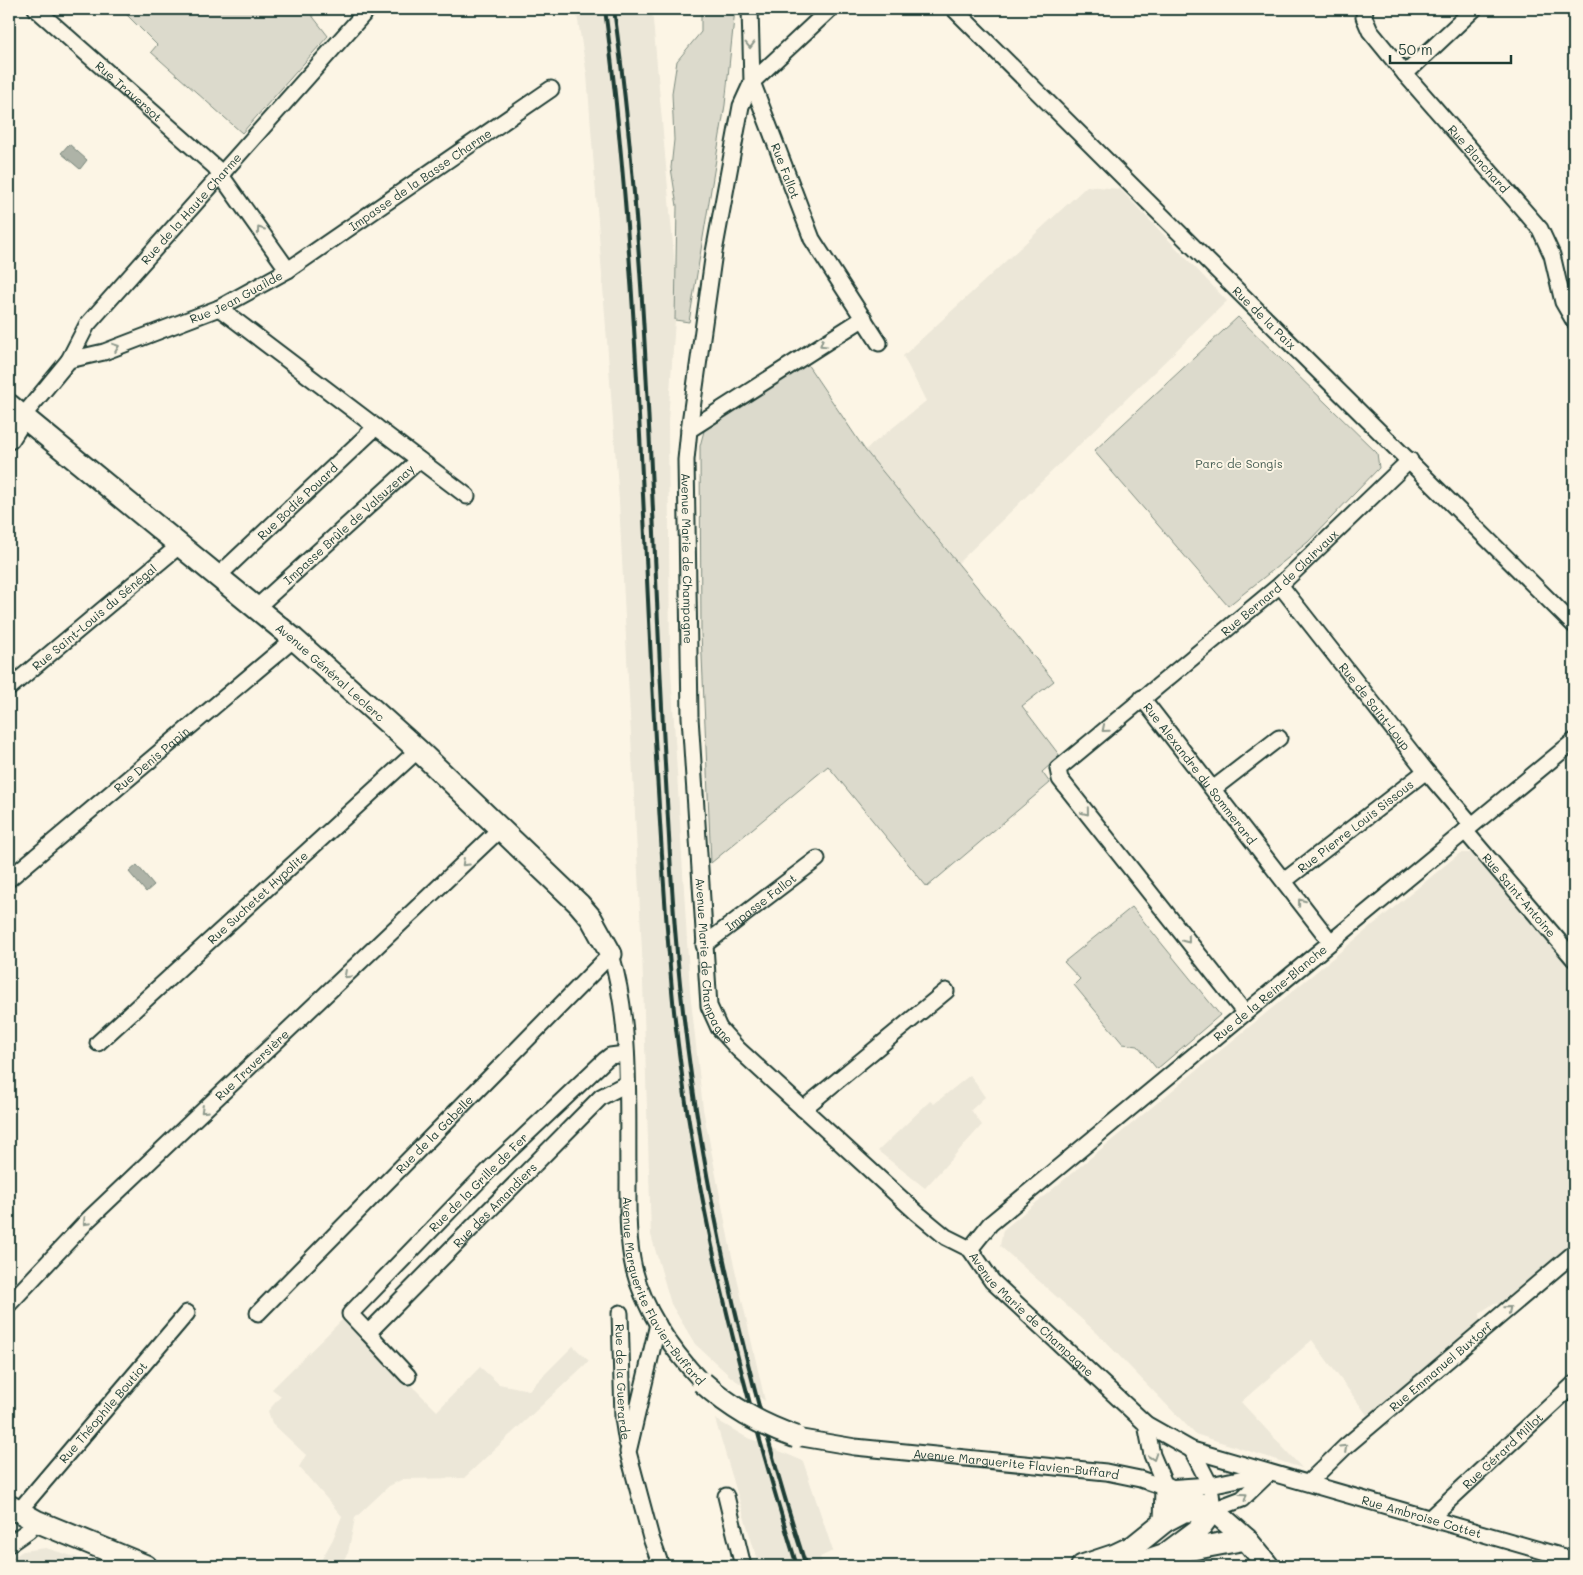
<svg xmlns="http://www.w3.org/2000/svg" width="1583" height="1575" font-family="Mali,sans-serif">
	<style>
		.built { fill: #ece7d8 }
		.green { fill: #dcdacc; stroke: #7e8c80 }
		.water { fill: #aeb3a7; stroke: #758479 }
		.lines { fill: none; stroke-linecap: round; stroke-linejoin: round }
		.street-casing { stroke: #1f3d34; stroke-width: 19 }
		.secondary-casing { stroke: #1f3d34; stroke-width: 25 }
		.street { stroke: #fcf5e5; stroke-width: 15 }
		.secondary { stroke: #fcf5e5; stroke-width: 21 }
		.rail { stroke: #1f3d34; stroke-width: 4 }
		.secondary-bridge-casing { stroke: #1f3d34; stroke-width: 25; stroke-linecap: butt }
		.secondary-bridge { stroke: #fcf5e5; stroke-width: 21 }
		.oneway { stroke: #8e998c }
		.labels { text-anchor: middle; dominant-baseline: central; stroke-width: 4; stroke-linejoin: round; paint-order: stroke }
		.street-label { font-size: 12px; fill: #1f3d34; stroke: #fcf5e5 }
		.park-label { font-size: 12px; fill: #455c52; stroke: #fcf5e5 }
	</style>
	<rect width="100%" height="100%" fill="#fcf5e5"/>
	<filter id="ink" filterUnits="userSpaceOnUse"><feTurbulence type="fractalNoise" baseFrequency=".02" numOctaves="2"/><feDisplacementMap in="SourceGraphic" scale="10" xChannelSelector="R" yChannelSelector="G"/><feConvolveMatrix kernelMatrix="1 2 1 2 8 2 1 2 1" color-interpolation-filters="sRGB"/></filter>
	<g filter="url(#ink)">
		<g class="built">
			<polygon points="576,9 652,9 675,267 675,320 668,421 670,654 690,991 703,1109 731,1252 765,1401 731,1377 695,1344 671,1304 651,1235 642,951 619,501 587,75"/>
			<polygon points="1087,186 1120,189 1227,301 958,563 865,450 926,401 903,356"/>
			<polygon points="1460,853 1471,853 1574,966 1574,1244 1503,1305 1494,1303 1480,1313 1481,1325 1370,1419 1312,1340 1241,1402 1302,1468 1195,1434 1097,1333 1000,1246 1003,1230"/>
			<polygon points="970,1075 985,1097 971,1110 982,1125 925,1188 878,1151 930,1101 934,1104"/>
			<polygon points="344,1318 437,1411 480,1367 499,1384 529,1390 573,1346 589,1361 464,1478 403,1479 389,1486 355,1518 348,1553 339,1566 318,1566 333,1539 342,1516 299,1467 306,1455 272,1423 268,1411 281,1396 272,1389"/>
			<polygon points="715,1419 744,1436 803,1461 833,1551 820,1557 823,1566 759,1566"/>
			<polygon points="46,1548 104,1566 9,1566 9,1560 23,1551"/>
		</g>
		<g class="green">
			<polygon points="121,9 307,9 328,36 242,133 151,52 157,45"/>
			<polygon points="701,9 735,9 725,105 689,322 675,320 677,206 671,168 674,140 672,93 677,61 701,32"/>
			<polygon points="1238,317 1377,453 1379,468 1308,542 1228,606 1094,451"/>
			<polygon points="805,361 865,450 1054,681 1022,706 1060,756 1042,772 1050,783 927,887 828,766 711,863 701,633 700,446 704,431 710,422"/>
			<polygon points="1132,907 1220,1015 1157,1069 1138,1046 1123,1044 1074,985 1080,979 1064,962"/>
		</g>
		<g class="water">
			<polygon points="69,144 87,160 80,169 61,153"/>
			<polygon points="137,865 154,885 146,892 129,872"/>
		</g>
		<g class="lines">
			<defs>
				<g id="street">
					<path id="s1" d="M36,9L215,167L288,270"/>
					<path id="s2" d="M750,9L752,82L812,239L879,343"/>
					<path id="s3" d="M830,9L752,82L741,106L714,252L689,430L686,460L690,717L709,1006L719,1028L738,1049L917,1213L946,1237L970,1249L992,1281L1146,1424L1192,1450L1574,1560"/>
					<path id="s4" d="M954,9L1574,625"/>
					<path id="s5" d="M1365,9L1364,17L1370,31L1405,74L1540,229L1552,255L1563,302L1574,321"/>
					<polyline points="1405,74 1474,9"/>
					<polyline points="219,308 467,496"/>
					<path id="s6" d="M69,360L104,352L219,308L288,270L551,89"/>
					<path id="s7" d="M23,416L69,360L87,325L368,9"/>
					<polyline points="689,430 864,318"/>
					<path id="s8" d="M218,576L376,427"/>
					<path id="s9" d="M1280,585L1426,771L1472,825"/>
					<path id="s10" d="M256,608L419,460"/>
					<path id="s11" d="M9,688L180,545"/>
					<path id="s12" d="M1142,698L1330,941"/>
					<polyline points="1213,789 1279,738"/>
					<path id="s13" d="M1465,831L1574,959"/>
					<path id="s14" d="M9,879L294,639"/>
					<path id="s15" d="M1284,881L1426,771"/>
					<path id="s16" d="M704,945L817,859"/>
					<path id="s17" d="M1245,1013L1060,779L1058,769L1280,585L1410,460"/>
					<path id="s18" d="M98,1043L418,750"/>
					<path id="s19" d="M625,1054L610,1056L605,1060L493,1166L350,1314L368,1333L601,1097L626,1084"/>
					<polyline points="803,1109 946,991"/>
					<path id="s20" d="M970,1249L990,1224L1574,741"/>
					<path id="s21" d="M9,1304L89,1219L500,829"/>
					<path id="s22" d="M258,1313L611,954C632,1025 627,1104 628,1177C628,1207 627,1239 634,1269C645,1312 672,1350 702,1382"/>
					<path id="s23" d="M620,1313L623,1418L627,1443"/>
					<polyline points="658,1324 628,1452 651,1538 661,1566"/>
					<polyline points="368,1333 408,1376"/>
					<polyline points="1146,1424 1152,1455 1166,1488"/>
					<path id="s24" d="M796,1437L855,1447L1106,1472L1140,1479L1166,1488L1210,1485L1268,1473"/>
					<polyline points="1192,1450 1210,1485 1213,1510 1242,1499 1269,1473"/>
					<path id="s25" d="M1309,1482L1345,1447L1574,1253"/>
					<polyline points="726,1496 743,1566"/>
					<path id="s26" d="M18,1512L187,1313"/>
					<path id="s27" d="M1430,1518L1574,1384"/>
					<polyline points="9,1544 29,1530 36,1521"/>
				</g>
				<g id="secondary">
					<path id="s28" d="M9,405L294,639L418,750L579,904L591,918L611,954"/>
					<polyline points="9,438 23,416"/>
					<polyline points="9,1506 36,1521 146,1566"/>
					<polyline points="1165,1521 1166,1488 1213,1510 1246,1539 1268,1566"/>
					<polyline points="1170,1551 1198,1530 1213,1510"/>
					<polyline points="1082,1566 1115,1555 1134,1546 1165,1521 1184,1511 1210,1510"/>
					<polyline points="1119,1566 1139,1563 1166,1554 1246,1539"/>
				</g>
			</defs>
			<use href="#street" class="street-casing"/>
			<use href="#secondary" class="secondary-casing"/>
			<use href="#street" class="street"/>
			<use href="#secondary" class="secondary"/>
			<g class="rail">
				<path d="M605,9C638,263 642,519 657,774C662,853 666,932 674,1011C695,1203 740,1382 797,1566"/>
				<path d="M614,9C649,265 651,525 666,782C670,858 674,935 683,1011C704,1200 748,1385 806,1566"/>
			</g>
			<defs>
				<path id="secondary-bridge" d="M702,1382C731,1408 759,1424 796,1437"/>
			</defs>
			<use href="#secondary-bridge" class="secondary-bridge-casing"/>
			<use href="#secondary-bridge" class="secondary-bridge"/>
		</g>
		<defs><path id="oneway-chevron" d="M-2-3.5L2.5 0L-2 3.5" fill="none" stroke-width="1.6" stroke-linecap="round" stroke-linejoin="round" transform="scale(1.25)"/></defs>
		<g class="oneway">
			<use href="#oneway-chevron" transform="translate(750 45) rotate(89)"/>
			<use href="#oneway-chevron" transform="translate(260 230) rotate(-125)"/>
			<use href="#oneway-chevron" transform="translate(823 344) rotate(148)"/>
			<use href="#oneway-chevron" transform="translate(116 347) rotate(-21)"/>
			<use href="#oneway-chevron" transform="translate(1105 729) rotate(140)"/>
			<use href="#oneway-chevron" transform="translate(1086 812) rotate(51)"/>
			<use href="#oneway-chevron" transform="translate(465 863) rotate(137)"/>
			<use href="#oneway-chevron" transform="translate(1301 902) rotate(-128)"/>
			<use href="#oneway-chevron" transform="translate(1187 940) rotate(51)"/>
			<use href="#oneway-chevron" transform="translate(347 975) rotate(137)"/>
			<use href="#oneway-chevron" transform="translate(204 1110) rotate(137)"/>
			<use href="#oneway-chevron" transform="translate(86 1222) rotate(134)"/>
			<use href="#oneway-chevron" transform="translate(1508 1309) rotate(-40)"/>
			<use href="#oneway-chevron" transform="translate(1344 1448) rotate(-43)"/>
			<use href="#oneway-chevron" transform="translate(1153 1457) rotate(71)"/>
			<use href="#oneway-chevron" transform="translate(1244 1496) rotate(-36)"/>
		</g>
	</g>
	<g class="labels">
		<g class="street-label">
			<text stroke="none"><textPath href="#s1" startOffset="124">Rue Traversot</textPath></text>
			<text stroke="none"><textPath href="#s5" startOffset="191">Rue Blanchard</textPath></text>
			<text stroke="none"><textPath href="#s2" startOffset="168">Rue Fallot</textPath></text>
			<text stroke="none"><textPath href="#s6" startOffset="398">Impasse de la Basse Charme</textPath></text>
			<text stroke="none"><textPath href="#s7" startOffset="268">Rue de la Haute Charme</textPath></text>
			<text stroke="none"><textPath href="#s6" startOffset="179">Rue Jean Guailde</textPath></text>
			<text stroke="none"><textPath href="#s4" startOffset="438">Rue de la Paix</textPath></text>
			<text stroke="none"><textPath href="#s8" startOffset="109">Rue Bodié Pouard</textPath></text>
			<text stroke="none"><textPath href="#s10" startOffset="125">Impasse Brûle de Valsuzenay</textPath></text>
			<text stroke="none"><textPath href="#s3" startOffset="590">Avenue Marie de Champagne</textPath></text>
			<text stroke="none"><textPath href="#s17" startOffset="598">Rue Bernard de Clairvaux</textPath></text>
			<text stroke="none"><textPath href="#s11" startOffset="111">Rue Saint-Louis du Sénégal</textPath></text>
			<text stroke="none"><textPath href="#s28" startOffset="418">Avenue Général Leclerc</textPath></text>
			<text stroke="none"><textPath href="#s9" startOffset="154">Rue de Saint-Loup</textPath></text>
			<text stroke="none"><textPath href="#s14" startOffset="186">Rue Denis Papin</textPath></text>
			<text stroke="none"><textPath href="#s12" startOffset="95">Rue Alexandre du Sommerard</textPath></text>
			<text stroke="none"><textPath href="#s15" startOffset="90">Rue Pierre Louis Sissous</textPath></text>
			<text stroke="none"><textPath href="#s13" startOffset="84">Rue Saint-Antoine</textPath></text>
			<text stroke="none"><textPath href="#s18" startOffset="216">Rue Suchetet Hypolite</textPath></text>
			<text stroke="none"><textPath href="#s16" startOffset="71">Impasse Fallot</textPath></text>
			<text stroke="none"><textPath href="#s3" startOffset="995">Avenue Marie de Champagne</textPath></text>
			<text stroke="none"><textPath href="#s20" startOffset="395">Rue de la Reine-Blanche</textPath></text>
			<text stroke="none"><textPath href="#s21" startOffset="341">Rue Traversière</textPath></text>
			<text stroke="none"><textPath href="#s22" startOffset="251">Rue de la Gabelle</textPath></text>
			<text transform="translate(478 1182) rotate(-45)">Rue de la Grille de Fer</text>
			<text stroke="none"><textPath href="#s19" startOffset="588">Rue des Amandiers</textPath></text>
			<text stroke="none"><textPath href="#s22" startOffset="851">Avenue Marguerite Flavien-Buffard</textPath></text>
			<text stroke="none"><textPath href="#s3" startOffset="1488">Avenue Marie de Champagne</textPath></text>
			<text stroke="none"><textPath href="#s25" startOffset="175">Rue Emmanuel Buxtorf</textPath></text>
			<text stroke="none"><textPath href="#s23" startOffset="69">Rue de la Guerarde</textPath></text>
			<text stroke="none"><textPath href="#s26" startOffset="131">Rue Théophile Boutiot</textPath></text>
			<text stroke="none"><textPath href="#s27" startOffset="99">Rue Gérard Millot</textPath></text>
			<text stroke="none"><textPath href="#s24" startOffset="222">Avenue Marguerite Flavien-Buffard</textPath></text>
			<text stroke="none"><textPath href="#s3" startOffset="1939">Rue Ambroise Cottet</textPath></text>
		</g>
		<g class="park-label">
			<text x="1239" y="463">Parc de Songis</text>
		</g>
	</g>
	<rect width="1583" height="1575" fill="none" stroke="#fcf5e5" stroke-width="30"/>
	<rect x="15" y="15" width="1553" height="1545" fill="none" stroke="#1f3d34" stroke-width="2" filter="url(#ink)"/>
	<path d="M1390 55v8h121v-8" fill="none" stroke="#1f3d34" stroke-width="2.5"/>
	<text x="1398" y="55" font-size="15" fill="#1f3d34" stroke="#fcf5e5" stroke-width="4" paint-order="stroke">50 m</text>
</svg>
